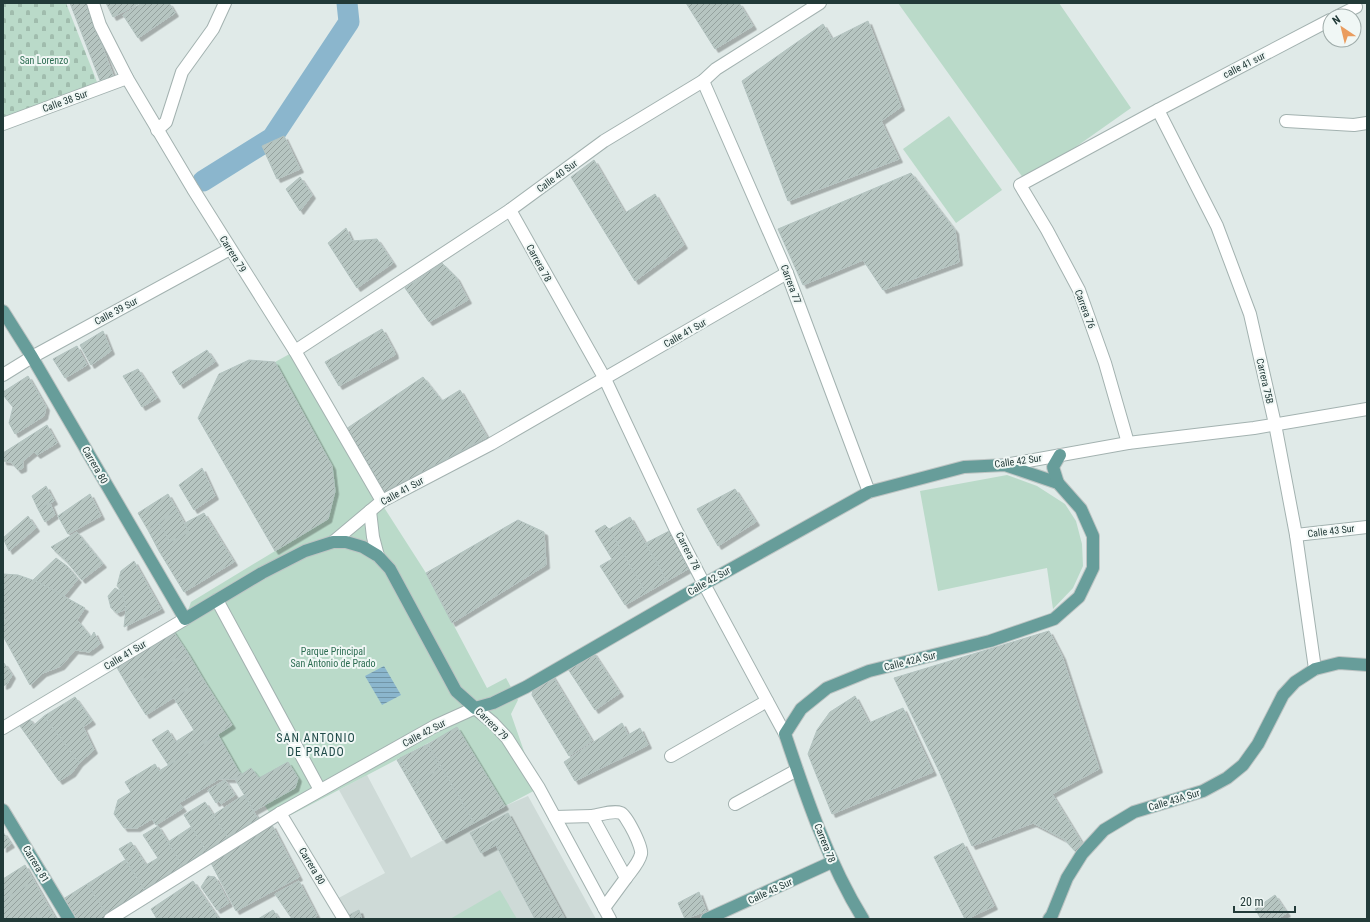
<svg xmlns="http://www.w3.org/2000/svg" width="1370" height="922" font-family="'Roboto Condensed',sans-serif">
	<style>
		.built { fill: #cedad7 }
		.green { fill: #badac9 }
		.cemetery { fill: url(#cemetery-stones) }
		.water { fill: url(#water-rules) }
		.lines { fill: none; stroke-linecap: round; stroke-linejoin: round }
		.canal { stroke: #8bb6cd; stroke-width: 21 }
		.building { fill: url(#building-hatch); stroke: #b3c3c0; filter: url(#shadow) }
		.minor-casing { stroke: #a3b2b0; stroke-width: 14 }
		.major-casing { stroke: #bdc4c3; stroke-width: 14 }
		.minor { stroke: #fff; stroke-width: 12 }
		.major { stroke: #679d9a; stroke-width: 12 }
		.labels { text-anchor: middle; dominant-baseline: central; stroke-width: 4; stroke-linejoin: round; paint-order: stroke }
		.park-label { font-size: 10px; fill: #2e6e53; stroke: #f0f7f5 }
		.street-label { font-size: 10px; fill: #223a38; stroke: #f0f7f5 }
		.quarter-label { font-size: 12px; letter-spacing: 1px; fill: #1f4a48; stroke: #f0f7f5 }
	</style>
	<defs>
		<pattern id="cemetery-stones" width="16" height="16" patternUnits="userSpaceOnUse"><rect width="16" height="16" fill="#badac9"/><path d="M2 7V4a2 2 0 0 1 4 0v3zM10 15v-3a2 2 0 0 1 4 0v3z" fill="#a0bcad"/></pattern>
		<pattern id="water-rules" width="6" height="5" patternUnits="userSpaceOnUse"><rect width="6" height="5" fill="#8bb6cd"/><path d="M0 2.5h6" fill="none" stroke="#7195a7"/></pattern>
		<pattern id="building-hatch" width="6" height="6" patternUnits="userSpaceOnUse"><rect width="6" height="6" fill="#b6c5c1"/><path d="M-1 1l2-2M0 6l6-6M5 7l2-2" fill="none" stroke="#94a19e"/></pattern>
		<filter id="shadow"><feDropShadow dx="3.5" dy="3.5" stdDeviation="0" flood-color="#0004"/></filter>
	</defs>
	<rect width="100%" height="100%" fill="#e0eae8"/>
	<polygon class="built" points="367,775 411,858 505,806 528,796 596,919 345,919 333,901 385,873 339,790"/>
	<g class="green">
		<polygon points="898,3 1059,3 1131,108 1026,182"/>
		<polygon points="949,116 1002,190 956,223 903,149"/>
		<polygon points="295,351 385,509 426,573 487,688 506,678 518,700 511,714 526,757 543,786 505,806 457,728 291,815 269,812 246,777 239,772 218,735 232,725 171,628 185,619 191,602 328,519 335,491 332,466 275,362"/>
		<polygon points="1007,475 1037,486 1065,504 1076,521 1082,544 1083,566 1073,588 1053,609 1047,568 938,591 920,491"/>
		<polygon points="500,890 517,919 450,919"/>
	</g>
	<polygon class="cemetery" points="3,3 66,3 97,82 3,123"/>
	<polygon class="water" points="384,666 401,695 382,705 365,676"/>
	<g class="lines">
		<polyline class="canal" points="203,181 272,138 349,22 347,3"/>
	</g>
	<g class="building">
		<polygon points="70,3 86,3 114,78 101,83"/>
		<polygon points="106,3 140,3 113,17"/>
		<polygon points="142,3 169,3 175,13 138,38 123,15"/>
		<polygon points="686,3 739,3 753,26 715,49"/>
		<polygon points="868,21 901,107 881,121 899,159 788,201 742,81 823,24 832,39"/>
		<polygon points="284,136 300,169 277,179 262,146"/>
		<polygon points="594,160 625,213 655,194 684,245 635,281 571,177"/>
		<polygon points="911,173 955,230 959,262 883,290 863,260 803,285 778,229"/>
		<polygon points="300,177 312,195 300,211 286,189"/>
		<polygon points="346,228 352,241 377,239 393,263 357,288 328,243"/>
		<polygon points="442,263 456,277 468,300 429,322 405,288"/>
		<polygon points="382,329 394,351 395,355 339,386 325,362"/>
		<polygon points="103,331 111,351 91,365 80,345"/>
		<polygon points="77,346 87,365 65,378 53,359"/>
		<polygon points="207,350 215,362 180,385 172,372"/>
		<polygon points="249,360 275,362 332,466 335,491 328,519 275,551 198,418 219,374"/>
		<polygon points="138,369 157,398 142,407 123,376"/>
		<polygon points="28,376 46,407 44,416 15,434 9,423 13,407 3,395 3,392"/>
		<polygon points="423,377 442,401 460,390 487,437 382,494 346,429"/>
		<polygon points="47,425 57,443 37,455 34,452 23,461 23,468 18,470 11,462 3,461 3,453"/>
		<polygon points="202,468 215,496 194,510 179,485"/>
		<polygon points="46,486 54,501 38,509 32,496"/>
		<polygon points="735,489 756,522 718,546 697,509"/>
		<polygon points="90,494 101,516 68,534 58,516"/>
		<polygon points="168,494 177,510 148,530 138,513"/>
		<polygon points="50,503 55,515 45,522 38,509"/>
		<polygon points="177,510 189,532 170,542 159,523"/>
		<polygon points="204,513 234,562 184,592 159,551 170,542 189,532 185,523"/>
		<polygon points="28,516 36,528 9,551 3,538"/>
		<polygon points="630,517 667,581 646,593 609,529"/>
		<polygon points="518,520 544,532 546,565 452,623 426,573"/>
		<polygon points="159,523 170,542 159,551 148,530"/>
		<polygon points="605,525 609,529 646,593 625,605 600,566 612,559 595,531"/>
		<polygon points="675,528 695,565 667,581 646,543"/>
		<polygon points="77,532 103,564 82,580 67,562 51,547"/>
		<polygon points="56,558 67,566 78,579 64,596 33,580"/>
		<polygon points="134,561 161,609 124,627 126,609 122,592 117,586 121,571"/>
		<polygon points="3,574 18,575 38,582 85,608 77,620 91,637 94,632 100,644 89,652 75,650 61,666 43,673 30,685 3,636 3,621 5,619 3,616"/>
		<polygon points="115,588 122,592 126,609 117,613 111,608 108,596"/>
		<polygon points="171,628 187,652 129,688 116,666"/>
		<polygon points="1049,631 1062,656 1099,769 1052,794 1082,843 1077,853 1064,839 1033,823 972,846 939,771 894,678"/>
		<polygon points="187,652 203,679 146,715 129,688"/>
		<polygon points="593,652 620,693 595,710 568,669"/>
		<polygon points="3,663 4,663 12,675 7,684 3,686"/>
		<polygon points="550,672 592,741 569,756 532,695 534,682"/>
		<polygon points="203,679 232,725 169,766 152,740 168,730 175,742 194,730 174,698"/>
		<polygon points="855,696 869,723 903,708 933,772 832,814 808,754 817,730 830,712"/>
		<polygon points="75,697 92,721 83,727 94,750 79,763 44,716"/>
		<polygon points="44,716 79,763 72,773 59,781 20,726 21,722 29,718 34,725"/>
		<polygon points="622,723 628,735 640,728 648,745 575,781 564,762"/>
		<polygon points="457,727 505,806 474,823 428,744"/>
		<polygon points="218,735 239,772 242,774 235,779 219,779 179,803 183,808 156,825 152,819 137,828 124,828 114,814 118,800 131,792 125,782 155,764 159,771"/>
		<polygon points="428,744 474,823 443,840 397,760"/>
		<polygon points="426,745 439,769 415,784 400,758"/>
		<polygon points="288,762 298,778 295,788 254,811 235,779 251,768 259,778"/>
		<polygon points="225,780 235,795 221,804 219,801 216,803 208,790"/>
		<polygon points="244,795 258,819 228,838 213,815"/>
		<polygon points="205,802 228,838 207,852 184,815"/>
		<polygon points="508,813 565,919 535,919 496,845 481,853 470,833"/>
		<polygon points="272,825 299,877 236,911 210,861"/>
		<polygon points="158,826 184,868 146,892 119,849 131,842 146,865 158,858 143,835"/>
		<polygon points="191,827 207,852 184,868 168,842"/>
		<polygon points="3,832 11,844 3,849"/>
		<polygon points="963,843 994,906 967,919 965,919 934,857"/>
		<polygon points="125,860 146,892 108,916 87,884"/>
		<polygon points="25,865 34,881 3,900 3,879"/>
		<polygon points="208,876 215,877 229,903 217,910 201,887"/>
		<polygon points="34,881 50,909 33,919 3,919 3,900"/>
		<polygon points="193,881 219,919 157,919 151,909"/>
		<polygon points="299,881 317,916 311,919 292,919 275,894"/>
		<polygon points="87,884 108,916 103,919 72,919 60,901"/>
		<polygon points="699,892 706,911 685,919 678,903"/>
		<polygon points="1275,895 1287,913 1277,919 1261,919 1255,909"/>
		<polygon points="50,909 56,919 33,919"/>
		<polygon points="273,910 279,919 258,919"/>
		<polygon points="359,910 362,919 341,919"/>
	</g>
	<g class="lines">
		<defs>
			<g id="minor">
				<polyline points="93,3 100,25 127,78 193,189 295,351 382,501"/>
				<polyline points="1338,16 1356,7"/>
				<polyline points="703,81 787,273 869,492"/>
				<polyline points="1158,110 1217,226 1250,314 1275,424 1296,535 1315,669"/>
				<polyline points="1286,121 1354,125 1367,123"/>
				<polyline points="3,124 127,78"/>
				<polyline points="157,130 166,122 182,72 213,29 225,3"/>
				<polyline points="510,210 605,379 675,528 704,584 785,734"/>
				<polyline points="295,351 510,210 604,141 703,81 716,69 820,3"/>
				<polyline points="3,375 32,357 230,249"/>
				<polyline points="1128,443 1105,363 1079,290 1047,230 1020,185 1158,110 1330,20"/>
				<polyline points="1005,465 1128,443 1254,428 1367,409"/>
				<polyline points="370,511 373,537 378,556"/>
				<polyline points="1296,535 1367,527"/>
				<polyline points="333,542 382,501 491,444 787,273"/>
				<polyline points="217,600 320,790"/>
				<polyline points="3,728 185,619"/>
				<polyline points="671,756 767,701"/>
				<polyline points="735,804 797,770"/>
				<polyline points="280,813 344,919"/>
				<path d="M592,816C600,815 613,810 621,813C627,816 643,848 641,854C639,863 631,871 626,878"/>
				<polyline points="555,817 592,816 626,878 604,908"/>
				<polyline points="110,919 280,813 435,726 475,708 493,723 507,738 539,788 610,919"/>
			</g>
			<g id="major">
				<path d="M3,311L32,357L185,619L262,573L305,551L333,542H346L363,547L378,556L390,569L456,691L475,708L493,703L526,687L704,584L869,492L964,467L1005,465L1058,483L1081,509L1093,536V568L1079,597L1054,619L990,641L869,671L827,688L801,709L785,734C806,797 828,862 863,919"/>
				<polyline points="1058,483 1053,467 1060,455"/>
				<polyline points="3,810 69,919"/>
				<polyline points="707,919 832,862"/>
				<polyline points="1049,919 1052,915 1067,878 1082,854 1104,830 1134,812 1203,791 1227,778 1243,765 1258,744 1283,695 1295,682 1315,669 1339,663 1367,665"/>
			</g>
		</defs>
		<use href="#minor" class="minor-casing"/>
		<use href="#major" class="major-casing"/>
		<use href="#minor" class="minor"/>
		<use href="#major" class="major"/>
	</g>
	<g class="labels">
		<g class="park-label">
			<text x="44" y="60">San Lorenzo</text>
			<text x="333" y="651">Parque Principal<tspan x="333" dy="12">San Antonio de Prado</tspan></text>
		</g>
		<g class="street-label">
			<text transform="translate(1244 65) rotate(-27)">calle 41 sur</text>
			<text transform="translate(65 101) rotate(-20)">Calle 38 Sur</text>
			<text transform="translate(557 176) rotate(-36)">Calle 40 Sur</text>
			<text transform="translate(233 254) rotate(58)">Carrera 79</text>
			<text transform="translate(539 263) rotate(61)">Carrera 78</text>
			<text transform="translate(791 284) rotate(69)">Carrera 77</text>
			<text transform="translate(1085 309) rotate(69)">Carrera 76</text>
			<text transform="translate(116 311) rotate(-28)">Calle 39 Sur</text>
			<text transform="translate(685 333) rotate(-30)">Calle 41 Sur</text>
			<text transform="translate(1265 381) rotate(77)">Carrera 75B</text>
			<text transform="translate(1018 461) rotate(-8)">Calle 42 Sur</text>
			<text transform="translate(95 465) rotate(60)">Carrera 80</text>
			<text transform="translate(402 491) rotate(-29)">Calle 41 Sur</text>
			<text transform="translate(1331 531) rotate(-7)">Calle 43 Sur</text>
			<text transform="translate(688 551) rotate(63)">Carrera 78</text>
			<text transform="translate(709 581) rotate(-30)">Calle 42 Sur</text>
			<text transform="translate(125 655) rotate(-31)">Calle 41 Sur</text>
			<text transform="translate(910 661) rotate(-14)">Calle 42A Sur</text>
			<text transform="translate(492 724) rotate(44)">Carrera 79</text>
			<text transform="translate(424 733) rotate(-28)">Calle 42 Sur</text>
			<text transform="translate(1174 800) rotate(-17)">Calle 43A Sur</text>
			<text transform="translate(825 843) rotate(68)">Carrera 78</text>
			<text transform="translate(36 864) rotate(59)">Carrera 81</text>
			<text transform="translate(312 866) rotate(59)">Carrera 80</text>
			<text transform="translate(770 891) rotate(-25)">Calle 43 Sur</text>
		</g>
		<g class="quarter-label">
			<text x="316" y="738">SAN ANTONIO<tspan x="316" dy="14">DE PRADO</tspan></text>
		</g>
	</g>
	<rect width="1370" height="922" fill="none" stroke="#223a38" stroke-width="8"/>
	<g transform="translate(1342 28) rotate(325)"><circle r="19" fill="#f0f7f5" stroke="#9eaba9"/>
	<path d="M0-3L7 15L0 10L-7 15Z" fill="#ea9c5e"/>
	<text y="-6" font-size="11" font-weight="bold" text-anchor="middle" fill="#223a38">N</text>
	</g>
	<path d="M1234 906v6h61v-6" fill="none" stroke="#223a38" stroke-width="2"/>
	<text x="1240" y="906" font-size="12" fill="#223a38" stroke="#f0f7f5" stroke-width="3" paint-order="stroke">20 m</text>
</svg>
